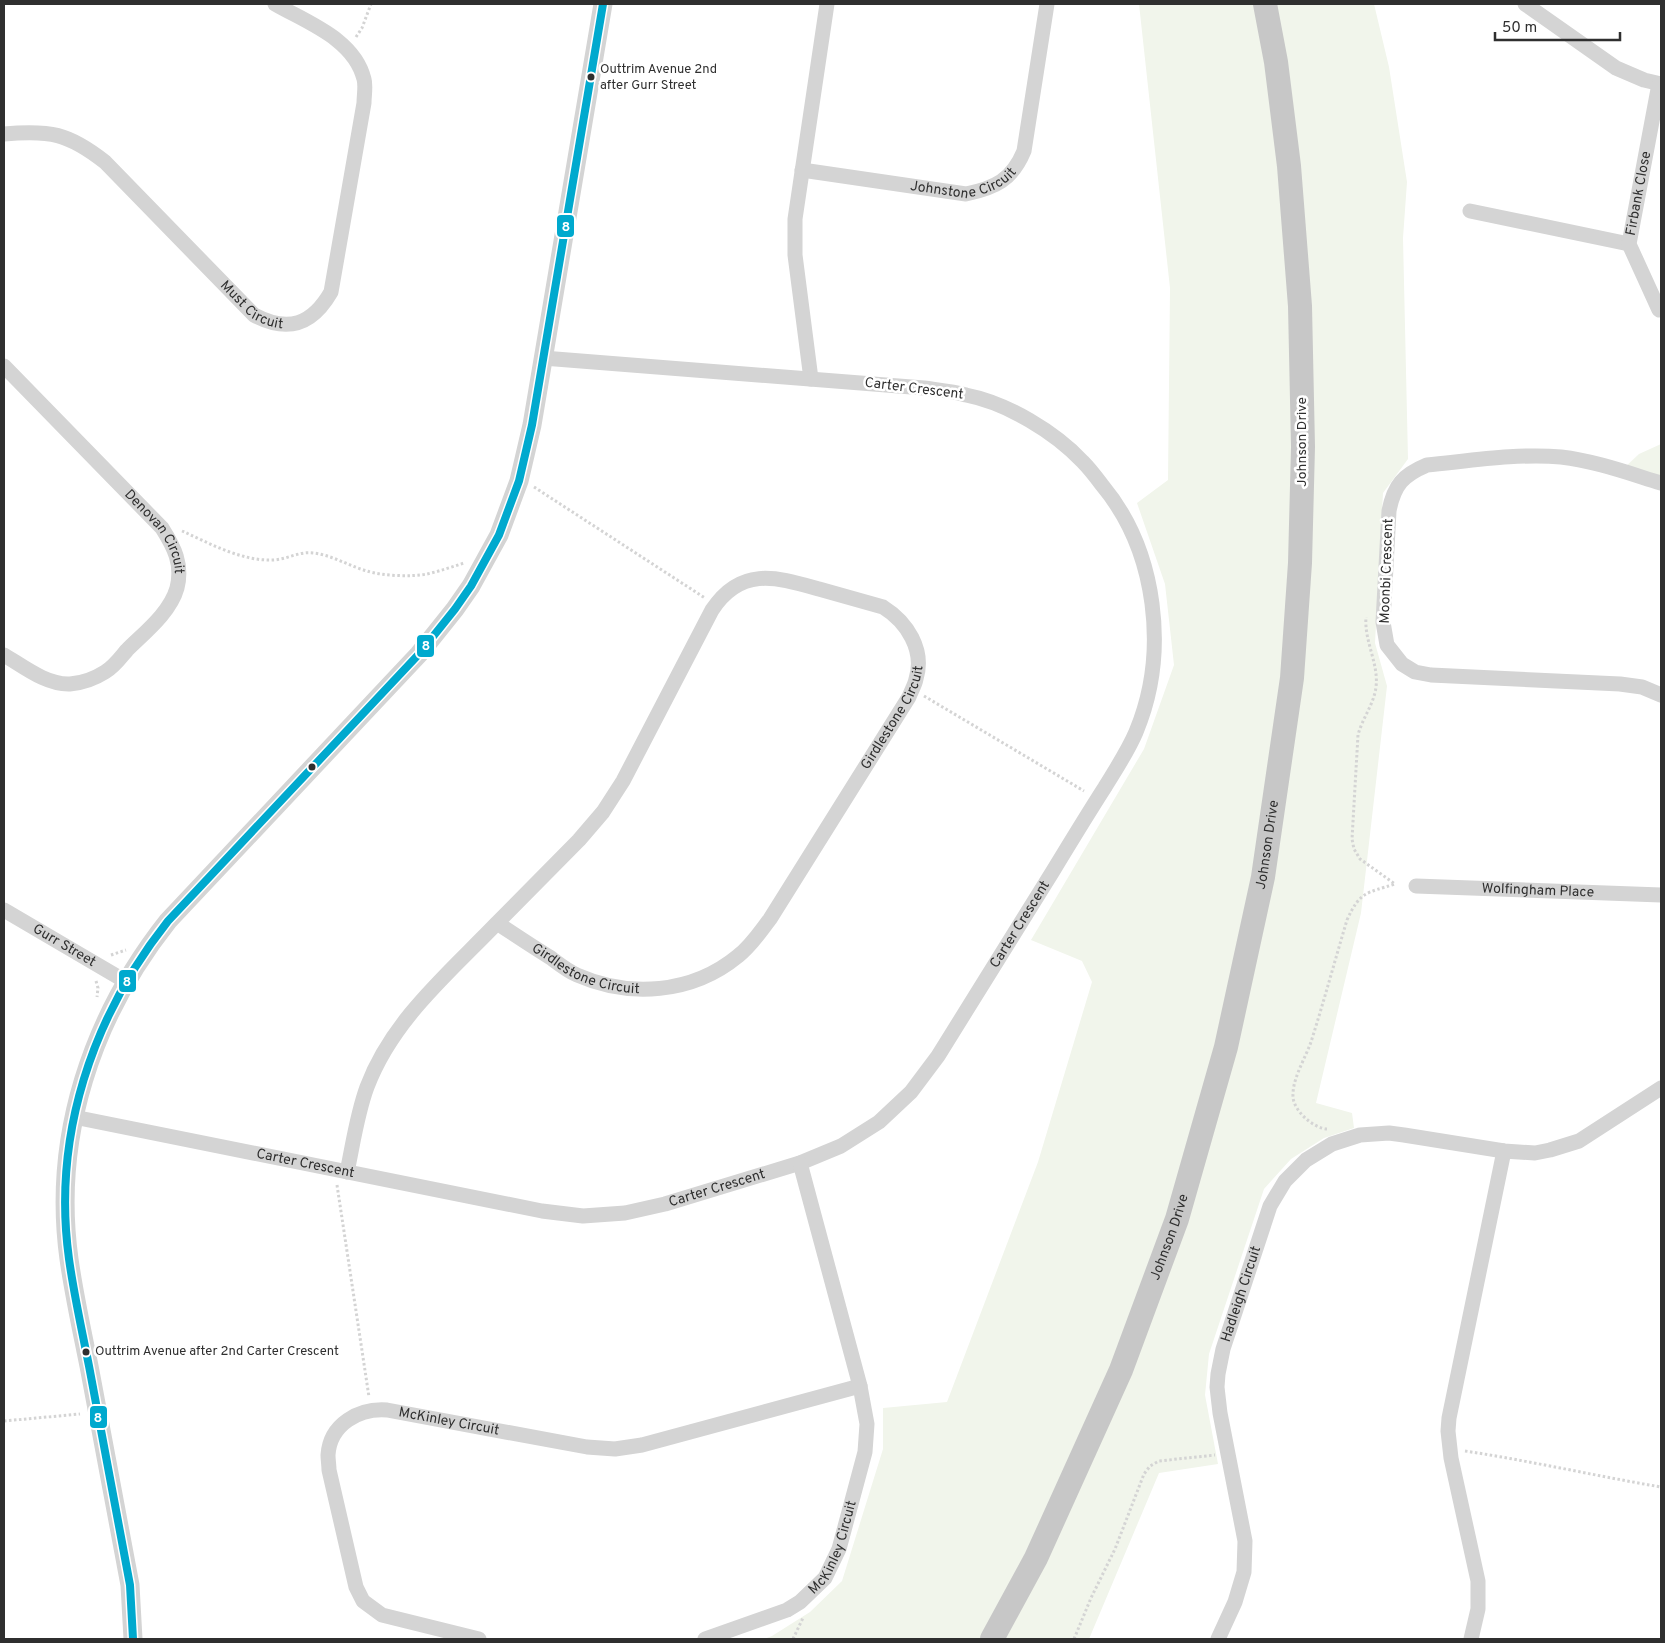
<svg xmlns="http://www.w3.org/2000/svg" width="1665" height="1643" font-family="Overpass,sans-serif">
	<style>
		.green { fill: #f1f5eb }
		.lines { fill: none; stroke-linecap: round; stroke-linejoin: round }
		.path { stroke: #d4d4d4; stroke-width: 3; stroke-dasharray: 2.5 2.5; stroke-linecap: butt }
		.minor { stroke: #d4d4d4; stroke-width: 15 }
		.tertiary { stroke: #d4d4d4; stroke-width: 19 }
		.primary { stroke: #c7c7c7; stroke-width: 24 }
		.bus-1-casing { stroke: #fff; stroke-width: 11 }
		.bus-1 { stroke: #00a9ce; stroke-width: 8 }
		.bus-dot { fill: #2f2f2f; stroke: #fff; stroke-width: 2 }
		.labels { text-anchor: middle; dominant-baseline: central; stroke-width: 5; stroke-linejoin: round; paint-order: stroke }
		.bus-label { font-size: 13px; fill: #2f2f2f; stroke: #fff; text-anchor: start }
		.street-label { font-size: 14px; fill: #2f2f2f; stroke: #fff }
		.line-badge { stroke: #fff; stroke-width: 2 }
		.badge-label { font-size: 14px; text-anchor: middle; font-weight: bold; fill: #fff }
	</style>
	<rect width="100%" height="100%" fill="#fff"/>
	<g class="green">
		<polygon points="1139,4 1374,4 1389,67 1407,182 1403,238 1408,459 1383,493 1375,643 1387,686 1361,913 1316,1103 1352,1113 1354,1128 1324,1138 1291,1159 1264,1189 1209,1354 1205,1395 1218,1464 1159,1473 1089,1639 764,1639 772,1636 810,1612 842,1581 883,1449 883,1408 947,1402 1038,1162 1092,982 1082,961 1031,940 1144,749 1174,665 1165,584 1137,503 1168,480 1170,288"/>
		<polygon points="1661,444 1661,483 1621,471 1639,454"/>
	</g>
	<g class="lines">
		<g class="path">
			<polyline points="356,37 362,28 371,4"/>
			<polyline points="534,487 705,598"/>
			<path d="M182,531C209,543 241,561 272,560C286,560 299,551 313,553C332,555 349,566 367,571C382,576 412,577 427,574C440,571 452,567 464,563"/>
			<polyline points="924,696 1084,791"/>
			<polyline points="111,955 126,950"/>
			<polyline points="96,981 98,988 97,997"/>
			<path d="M1327,1129C1313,1128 1294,1111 1293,1097C1292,1079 1305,1059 1311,1042C1324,1001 1335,960 1347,920C1360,891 1367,893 1395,884L1360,859L1354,849L1352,839L1358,735C1362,719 1374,704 1376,687C1379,664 1364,641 1366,617"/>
			<polyline points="337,1185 369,1397"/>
			<polyline points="4,1421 80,1414"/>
			<path d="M1465,1451C1531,1461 1596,1476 1661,1487"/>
			<polyline points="793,1639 803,1618"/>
			<polyline points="1074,1639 1091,1598 1115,1549 1144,1474 1150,1466 1159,1461 1215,1455"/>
		</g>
		<g class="minor">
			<polyline points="1525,4 1616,68 1644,80 1661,84"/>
			<path id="s1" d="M4,134C50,130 68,133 105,162L254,315C288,333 312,325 331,292L364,103C364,95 366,86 364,79C354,39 308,23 275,4"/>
			<path id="s2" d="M802,170L966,194C995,188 1012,180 1024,151L1047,4"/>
			<polyline points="1470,211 1629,244"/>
			<path id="s3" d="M1659,310L1629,244L1659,84"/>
			<path id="s4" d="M4,366L162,528C174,547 183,564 177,588C170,613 144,633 127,650C121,657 114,667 105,672C94,679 83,683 70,684C46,685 23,666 4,655"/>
			<polyline points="811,379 795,255 795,219 827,4"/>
			<path d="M1661,483C1628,473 1595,461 1561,457C1519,453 1469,461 1427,465C1403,475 1394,485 1389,511L1383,622L1387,645L1402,664L1415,672L1431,675L1620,684L1642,687L1661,695"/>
			<path id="s5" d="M1416,886L1661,895"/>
			<path id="s6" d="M4,910L125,981"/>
			<path id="s7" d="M74,1117L542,1211L583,1216L625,1213L665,1204L800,1163L841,1146L879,1122L911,1092L938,1056C976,994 1015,933 1053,871C1070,843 1087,815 1105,787C1116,769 1128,751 1136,732C1169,653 1157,551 1102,485C1096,477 1090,469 1083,462C1055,432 1007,403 966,395C952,391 938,390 924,388L543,358"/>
			<path id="s8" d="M347,1172C353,1144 357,1114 367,1087C392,1020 449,973 497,923C515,935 533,947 551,958C559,964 568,971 577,975C629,998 692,994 738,956C751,946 760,932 770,919L909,697C911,691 915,685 916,679C925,650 907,622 883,607C861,601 840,595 819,589C776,577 741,566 712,610L623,781L603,812L579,840L497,923"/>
			<path id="s9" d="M479,1639L382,1615L363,1601L356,1587L329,1470C329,1465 328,1460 328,1455C330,1424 359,1408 387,1410L587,1447L615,1449L642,1445L860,1386"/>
			<path id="s10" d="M705,1639L787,1610L800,1602L825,1578L839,1549L865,1452L867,1424L860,1386L800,1163"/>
			<path id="s11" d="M1218,1639L1235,1602L1244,1572L1245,1541L1220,1413L1217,1387L1218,1374L1223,1349L1270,1206L1285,1181L1306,1160L1332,1144L1360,1135L1389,1133L1404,1135L1504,1151L1535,1153L1550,1150L1579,1141L1661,1088"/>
			<polyline points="1471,1639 1478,1609 1478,1581 1451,1458 1448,1431 1449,1418 1504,1151"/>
		</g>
		<path class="tertiary" d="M133,1639L130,1585C116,1512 102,1439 89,1366C82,1331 74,1295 69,1259C52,1136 92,1017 168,921L419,654L455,609L471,586L499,535L519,481L532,425L603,4"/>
		<path class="primary" id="s12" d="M992,1639L1036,1558L1121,1370L1177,1219L1226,1047L1263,877L1292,678L1300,563L1303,447L1300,306L1289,166L1276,62L1265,4"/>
		<defs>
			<path id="bus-1" d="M133,1639L130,1585C116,1512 102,1439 89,1366C82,1331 74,1295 69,1259C52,1136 92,1017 168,921L419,654L455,609L471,586L499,535L519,481L532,425L603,4"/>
		</defs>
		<use href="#bus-1" class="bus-1-casing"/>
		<use href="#bus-1" class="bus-1"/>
	</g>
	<g class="bus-dot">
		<circle cx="591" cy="77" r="4.5"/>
		<circle cx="312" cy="767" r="4.5"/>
		<circle cx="86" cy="1352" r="4.5"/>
	</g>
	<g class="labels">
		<g class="bus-label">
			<text x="600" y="70">Outtrim Avenue 2nd<tspan x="600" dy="16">after Gurr Street</tspan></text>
			<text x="95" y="1352">Outtrim Avenue after 2nd Carter Crescent</text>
		</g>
		<g class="street-label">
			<text stroke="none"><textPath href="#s2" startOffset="165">Johnstone Circuit</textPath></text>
			<text stroke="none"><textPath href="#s3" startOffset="124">Firbank Close</textPath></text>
			<text stroke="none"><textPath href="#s1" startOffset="315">Must Circuit</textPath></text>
			<text transform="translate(914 389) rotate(7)">Carter Crescent</text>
			<text transform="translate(1302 442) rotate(-90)">Johnson Drive</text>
			<text stroke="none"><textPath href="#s4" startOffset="226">Denovan Circuit</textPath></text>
			<text transform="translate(1387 571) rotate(-88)">Moonbi Crescent</text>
			<text stroke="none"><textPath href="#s8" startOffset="850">Girdlestone Circuit</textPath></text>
			<text stroke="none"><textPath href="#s12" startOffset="845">Johnson Drive</textPath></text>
			<text stroke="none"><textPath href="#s5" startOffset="122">Wolfingham Place</textPath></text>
			<text stroke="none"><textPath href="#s7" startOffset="1076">Carter Crescent</textPath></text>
			<text stroke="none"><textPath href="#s6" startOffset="70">Gurr Street</textPath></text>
			<text stroke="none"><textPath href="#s8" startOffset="400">Girdlestone Circuit</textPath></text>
			<text stroke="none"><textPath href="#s7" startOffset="236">Carter Crescent</textPath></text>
			<text stroke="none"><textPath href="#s7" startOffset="656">Carter Crescent</textPath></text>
			<text stroke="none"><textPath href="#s12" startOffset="440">Johnson Drive</textPath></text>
			<text stroke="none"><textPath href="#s11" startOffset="356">Hadleigh Circuit</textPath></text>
			<text stroke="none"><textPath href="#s9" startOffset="420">McKinley Circuit</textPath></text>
			<text stroke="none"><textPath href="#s10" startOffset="168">McKinley Circuit</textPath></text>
		</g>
	</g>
	<g class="line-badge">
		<rect x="556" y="214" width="19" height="24" rx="5" fill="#00a9ce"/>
		<rect x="416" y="634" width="19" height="24" rx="5" fill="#00a9ce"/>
		<rect x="118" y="969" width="19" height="24" rx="5" fill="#00a9ce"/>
		<rect x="89" y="1405" width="19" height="24" rx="5" fill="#00a9ce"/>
	</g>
	<g class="badge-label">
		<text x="566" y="231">8</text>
		<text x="426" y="650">8</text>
		<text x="127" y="986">8</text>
		<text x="98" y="1422">8</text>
	</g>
	<rect width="1665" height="1643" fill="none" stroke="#2f2f2f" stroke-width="10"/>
	<path d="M1495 32v8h125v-8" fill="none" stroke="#2f2f2f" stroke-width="2.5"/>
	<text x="1502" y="32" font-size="15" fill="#2f2f2f" stroke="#ffffff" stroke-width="4" paint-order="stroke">50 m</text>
</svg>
